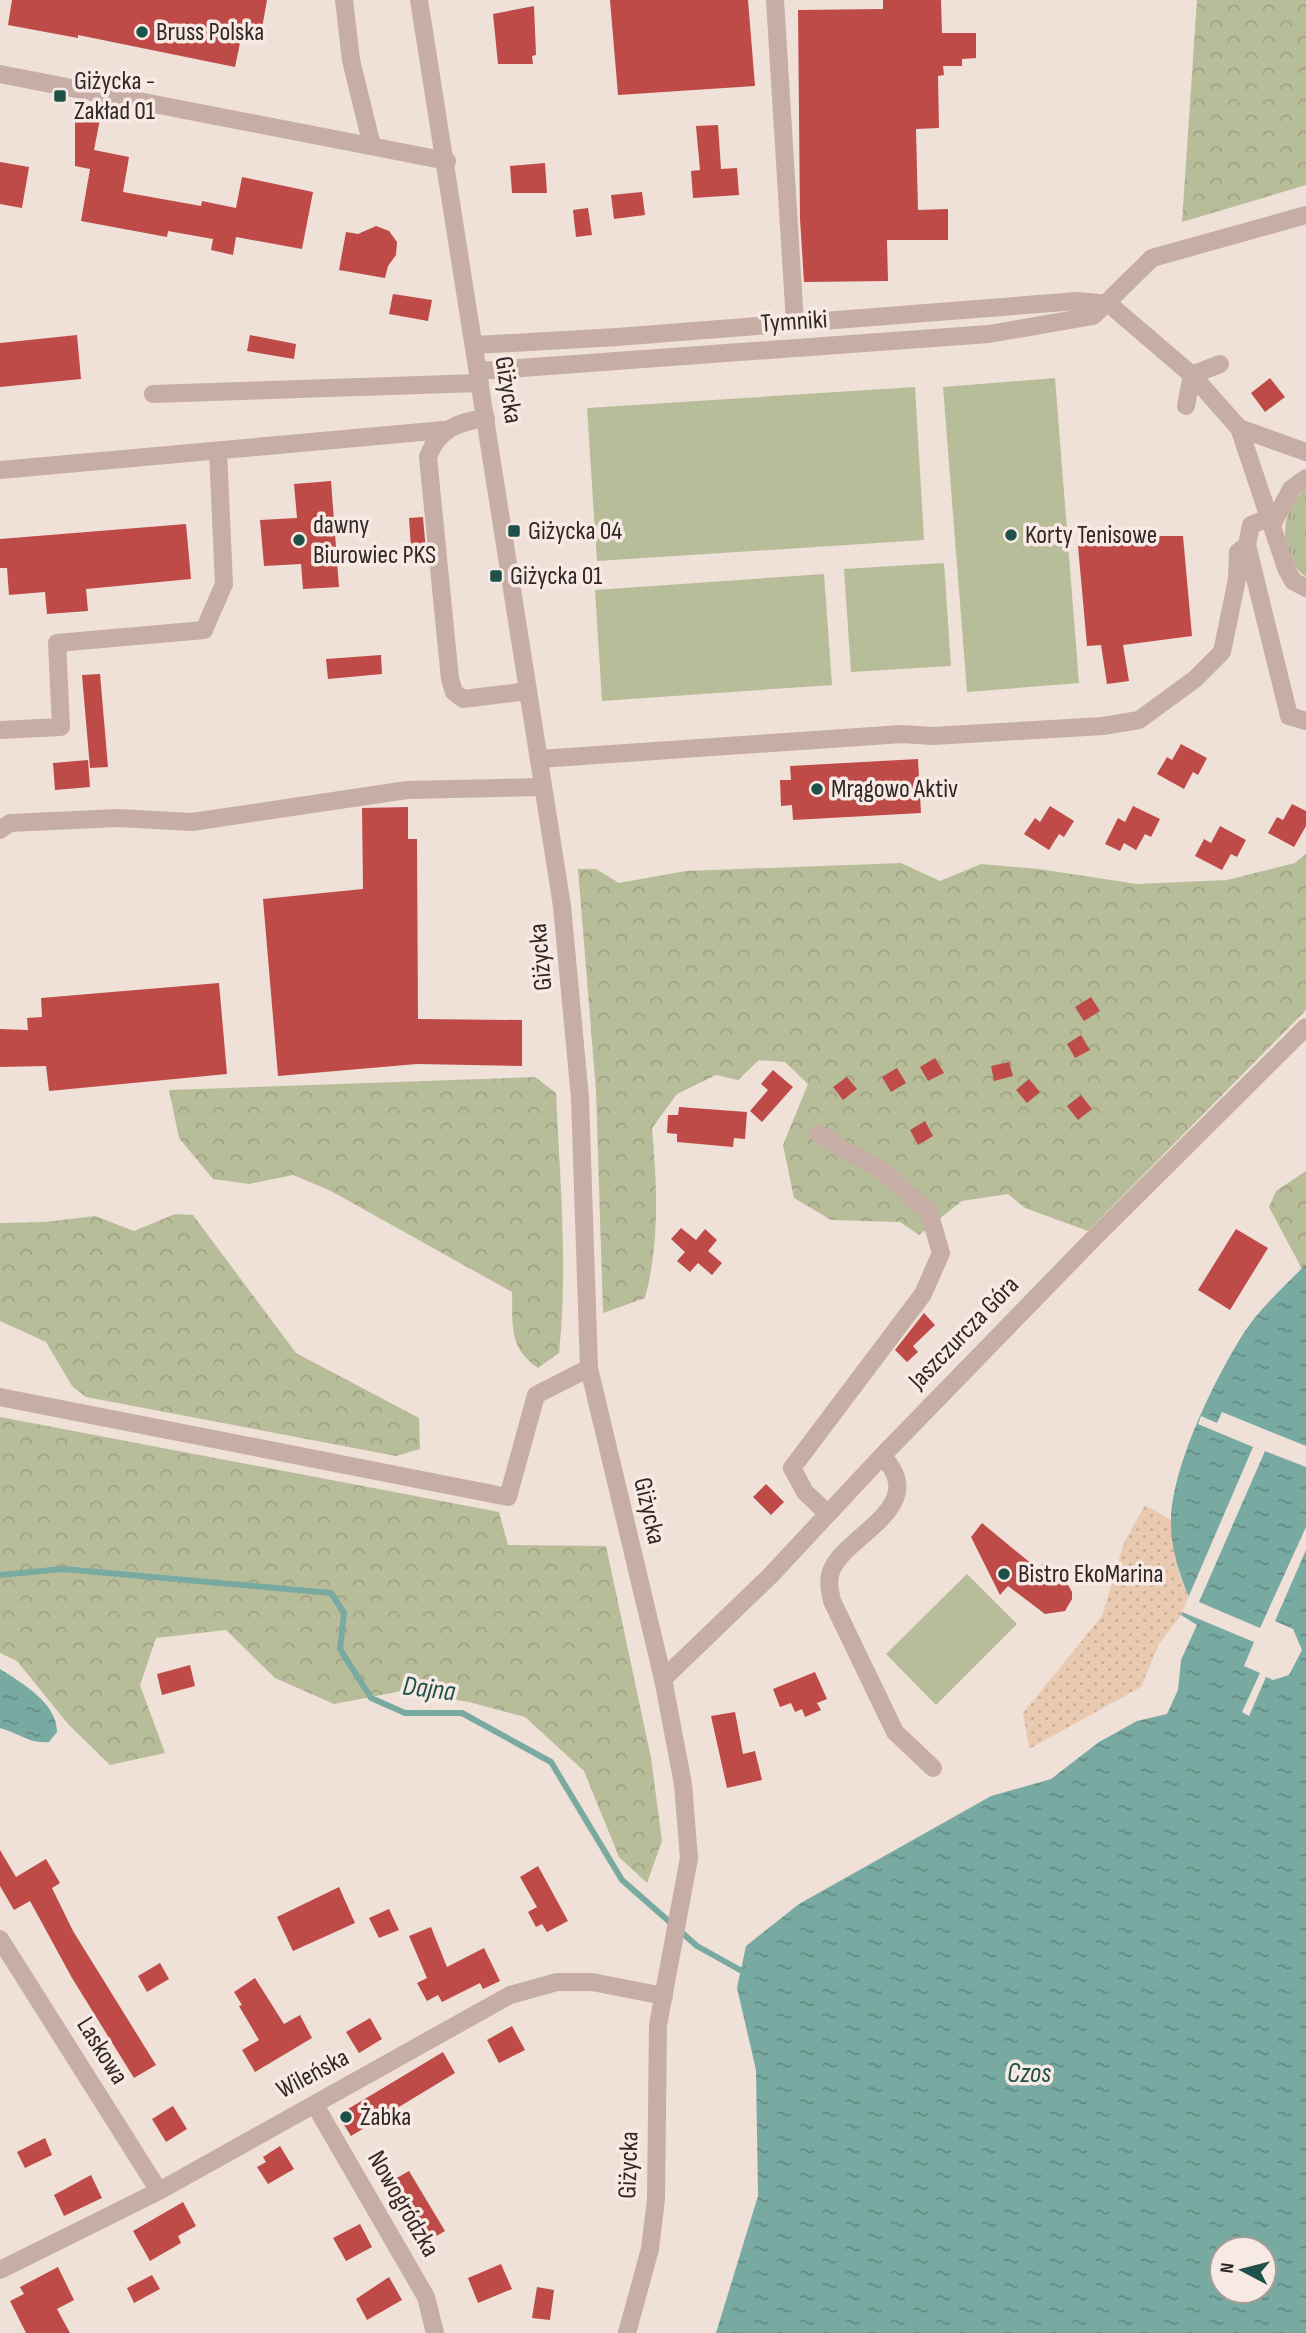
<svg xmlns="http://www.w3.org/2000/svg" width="1306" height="2333" font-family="'Sofia Sans Condensed',sans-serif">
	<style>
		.grass { fill: url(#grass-tufts) }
		.forest { fill: url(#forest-crowns) }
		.sand { fill: url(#sand-dots) }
		.pitch { fill: #b8bd99 }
		.water { fill: url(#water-ripples); fill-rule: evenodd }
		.pier { fill: #efe0d8 }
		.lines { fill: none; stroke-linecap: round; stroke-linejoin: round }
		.stream { stroke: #79aaa2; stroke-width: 6 }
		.building { fill: #be4b47 }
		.minor { stroke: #c6ada5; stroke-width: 18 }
		.poi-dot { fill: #1e514a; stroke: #f7eae4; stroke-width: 2.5 }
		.labels { text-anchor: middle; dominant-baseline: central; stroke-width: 7; stroke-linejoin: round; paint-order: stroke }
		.poi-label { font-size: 26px; fill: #322726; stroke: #f7eae4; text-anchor: start }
		.street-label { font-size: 26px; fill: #322726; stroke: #f7eae4 }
		.water-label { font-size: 28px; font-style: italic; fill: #1e514a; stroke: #f7eae4 }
	</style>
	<defs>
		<pattern id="grass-tufts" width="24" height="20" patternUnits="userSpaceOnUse" patternTransform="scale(1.75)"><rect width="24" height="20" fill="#b8bd99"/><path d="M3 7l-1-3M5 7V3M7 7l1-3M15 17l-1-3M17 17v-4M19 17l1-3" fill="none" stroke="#9fa284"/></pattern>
		<pattern id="forest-crowns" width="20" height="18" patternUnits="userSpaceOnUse" patternTransform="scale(1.75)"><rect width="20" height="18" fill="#b8bd99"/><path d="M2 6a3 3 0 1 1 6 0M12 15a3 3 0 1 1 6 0" fill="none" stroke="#9fa284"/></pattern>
		<pattern id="sand-dots" width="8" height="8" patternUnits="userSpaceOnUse" patternTransform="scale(1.75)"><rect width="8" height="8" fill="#e9cab0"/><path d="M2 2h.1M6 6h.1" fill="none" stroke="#c8ae97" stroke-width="1.8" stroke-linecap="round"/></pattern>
		<pattern id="water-ripples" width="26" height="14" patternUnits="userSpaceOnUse" patternTransform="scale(1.75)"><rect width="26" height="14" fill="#79aaa2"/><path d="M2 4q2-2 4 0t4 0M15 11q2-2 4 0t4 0" fill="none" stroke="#648a84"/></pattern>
	</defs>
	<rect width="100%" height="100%" fill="#efe0d8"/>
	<path class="grass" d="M1306,489V577C1278,558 1278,508 1306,489Z"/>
	<g class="forest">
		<polygon points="1197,0 1306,0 1306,185 1182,222"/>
		<path d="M1306,854V1010L1088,1231L1025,1208L1008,1194L962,1201L919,1235L900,1222L831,1220L794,1198L783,1145L808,1084L785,1062L759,1060L738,1080L716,1075L677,1094L652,1128C657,1187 660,1241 645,1298L603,1313L596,1091L578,869H596L619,883L686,871L901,863L940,881L981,864L1039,869L1137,884L1227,880L1295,863Z"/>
		<path d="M535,1077L556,1093C560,1180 568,1266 559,1353L538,1368C508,1347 513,1325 512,1292L329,1190L293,1175L249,1184L213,1179L179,1138L169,1090Z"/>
		<polygon points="1306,1171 1306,1264 1302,1269 1269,1207 1276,1191"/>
		<polygon points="175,1214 193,1215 296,1353 419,1418 420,1449 396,1456 86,1397 72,1386 46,1342 0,1321 0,1223 45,1222 95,1216 134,1231"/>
		<polygon points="0,1417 499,1512 508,1545 606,1546 651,1758 662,1841 647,1883 619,1857 584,1771 525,1717 469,1702 402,1691 334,1704 275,1678 226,1630 156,1638 140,1685 165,1753 110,1765 68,1724 17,1661 0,1653"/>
	</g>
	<polygon class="sand" points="1145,1505 1171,1520 1179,1574 1189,1597 1181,1615 1159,1644 1141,1687 1029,1749 1023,1713 1102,1616 1124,1543"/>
	<g class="pitch">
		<polygon points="1055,378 1079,683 967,692 943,387"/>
		<polygon points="915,387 924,540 597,561 587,408"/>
		<polygon points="944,563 951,666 851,672 844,569"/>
		<polygon points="824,574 832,685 602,701 595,590"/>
		<polygon points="967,1574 1017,1624 936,1705 886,1654"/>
	</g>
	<g class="water">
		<path d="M1306,1264V2333H716L758,2196L756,2070L737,1988L746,1946L799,1904L991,1796L1051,1779L1099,1742L1137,1721L1167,1714L1178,1690L1181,1660L1197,1625L1181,1615L1189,1597C1179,1574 1170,1545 1171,1519C1173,1464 1215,1378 1245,1331C1261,1307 1286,1285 1306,1264ZM1222,2249H1264V2291H1222Z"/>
		<path d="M0,1669C22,1683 57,1703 57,1732L49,1742C29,1744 19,1733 0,1728Z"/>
	</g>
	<polygon class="pier" points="1222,1412 1306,1446 1306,1467 1265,1451 1199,1602 1260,1628 1306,1527 1306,1550 1275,1621 1293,1629 1302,1650 1289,1675 1273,1680 1266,1677 1249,1716 1242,1712 1260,1673 1244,1666 1254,1642 1182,1612 1253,1447 1198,1424 1201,1416 1217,1423"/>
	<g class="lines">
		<polyline class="stream" points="0,1575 63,1569 331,1593 344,1613 340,1649 371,1698 405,1713 462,1713 551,1762 622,1880 697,1946 740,1970"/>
	</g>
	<g class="building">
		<polygon points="12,0 267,0 262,28 244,24 235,67 78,35 78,38 8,25"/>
		<polygon points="610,0 748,0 755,86 618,95"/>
		<polygon points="883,0 941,0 942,33 976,33 976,58 962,59 962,66 943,66 944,75 938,76 939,128 916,129 918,210 948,209 948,240 887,240 888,281 804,282 800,219 798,10 883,9"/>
		<polygon points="534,6 536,55 532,56 533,64 498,64 493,14"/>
		<polygon points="75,113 100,119 94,150 129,157 123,192 201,206 202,201 236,208 242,177 313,192 302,249 236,237 233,255 211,250 213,239 168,231 167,237 81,221 90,169 75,166"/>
		<polygon points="718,125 721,169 737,168 739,195 693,198 691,171 700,170 696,126"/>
		<polygon points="0,162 29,167 22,208 0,204"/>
		<polygon points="545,163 547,193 512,193 510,166"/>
		<polygon points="642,192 645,215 614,219 611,195"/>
		<polygon points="588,208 592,235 576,237 573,210"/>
		<polygon points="376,226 389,231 397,242 396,255 388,266 385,278 339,270 346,232 358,234"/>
		<polygon points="393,294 432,300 428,321 389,314"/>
		<polygon points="77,335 81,379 0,387 0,343"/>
		<polygon points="250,335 296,344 294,359 247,351"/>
		<polygon points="1270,378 1285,397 1265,412 1251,393"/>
		<polygon points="331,481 339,587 303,589 301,564 264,566 260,520 297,518 294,484"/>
		<polygon points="423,517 427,563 412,564 409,518"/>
		<polygon points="186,524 191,579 86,589 88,611 47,614 45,592 9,595 7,568 0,568 0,539"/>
		<polygon points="1158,536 1183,536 1192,636 1123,645 1129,681 1107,684 1101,645 1087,646 1078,546"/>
		<polygon points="381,655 382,674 328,679 326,659"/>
		<polygon points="100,674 108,767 90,768 82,675"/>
		<polygon points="1181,744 1207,758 1198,775 1193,772 1184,789 1157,774 1167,757 1172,760"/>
		<polygon points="918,759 921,813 793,820 792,805 781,806 780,780 791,780 790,766"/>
		<polygon points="88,760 90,787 55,790 53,763"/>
		<polygon points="1292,804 1306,811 1306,826 1294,847 1268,833 1277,817 1283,820"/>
		<polygon points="1050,806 1074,821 1064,837 1059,834 1049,850 1024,834 1035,818 1040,822"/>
		<polygon points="1133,806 1160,819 1151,837 1145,834 1136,850 1124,843 1120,851 1105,844 1118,818 1125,822"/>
		<polygon points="408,807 408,839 417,839 418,1019 522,1020 522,1066 417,1064 278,1076 263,899 363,889 362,808"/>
		<polygon points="1220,826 1246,840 1237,857 1231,854 1222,870 1195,856 1204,839 1211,843"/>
		<polygon points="219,983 227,1074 49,1091 46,1066 0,1067 0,1029 28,1030 27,1018 42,1017 41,998"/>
		<polygon points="1091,997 1100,1011 1084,1021 1075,1007"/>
		<polygon points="1081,1035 1090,1050 1075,1058 1067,1044"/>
		<polygon points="935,1058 944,1073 928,1081 920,1067"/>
		<polygon points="1009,1062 1013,1076 994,1081 991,1066"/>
		<polygon points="897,1068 906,1083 891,1092 882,1077"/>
		<polygon points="773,1070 793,1087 762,1122 750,1111 768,1090 761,1084"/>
		<polygon points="847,1077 857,1089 843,1100 833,1087"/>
		<polygon points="1029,1079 1040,1092 1027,1103 1016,1090"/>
		<polygon points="1081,1095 1092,1109 1078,1120 1067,1106"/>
		<polygon points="679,1107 747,1112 745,1139 734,1138 733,1147 677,1142 677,1134 667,1133 668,1115 678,1115"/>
		<polygon points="925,1121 933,1136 918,1145 910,1130"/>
		<polygon points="681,1228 696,1240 705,1229 717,1240 708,1251 722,1263 712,1275 698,1263 690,1272 677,1261 685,1252 671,1239"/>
		<polygon points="1236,1229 1268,1248 1230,1310 1198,1290"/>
		<polygon points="924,1313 935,1325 913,1346 918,1352 907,1362 895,1350"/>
		<polygon points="766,1484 784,1502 771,1515 753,1497"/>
		<polygon points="982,1523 1039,1570 1044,1563 1065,1580 1072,1592 1072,1599 1065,1611 1045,1614 1008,1586 1000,1595 971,1537"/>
		<polygon points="190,1665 195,1686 162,1695 157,1674"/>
		<polygon points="815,1672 827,1699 817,1703 821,1710 805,1717 802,1709 795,1712 791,1703 780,1707 773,1689"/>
		<polygon points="735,1712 743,1754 755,1751 762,1780 727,1788 711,1716"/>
		<polygon points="0,1850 16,1877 46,1859 60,1883 52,1888 73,1931 156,2065 134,2078 72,1978 30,1901 14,1910 0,1886"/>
		<polygon points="538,1866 568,1921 547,1932 542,1924 536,1927 528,1912 537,1907 520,1877"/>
		<polygon points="339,1887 355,1923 293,1951 277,1917"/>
		<polygon points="389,1909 399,1930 379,1938 369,1918"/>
		<polygon points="431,1927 447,1967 484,1948 500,1981 483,1989 480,1983 442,2002 438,1995 427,2001 417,1983 427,1978 409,1936"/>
		<polygon points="160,1963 169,1979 147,1992 138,1976"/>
		<polygon points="255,1978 284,2024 300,2015 312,2038 255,2072 242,2050 259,2040 239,2006 242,2005 234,1992"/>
		<polygon points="370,2018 382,2039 359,2053 346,2032"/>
		<polygon points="512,2026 525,2050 499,2063 487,2040"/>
		<polygon points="443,2052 455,2073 351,2136 338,2115"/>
		<polygon points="173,2106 187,2129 166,2142 152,2119"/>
		<polygon points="45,2138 52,2155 25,2168 17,2152"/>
		<polygon points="280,2146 294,2169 268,2184 257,2167 266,2162 263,2157"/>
		<polygon points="409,2171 445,2231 423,2244 392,2193 400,2188 395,2179"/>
		<polygon points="91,2175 102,2198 64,2216 54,2195"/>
		<polygon points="183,2202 196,2226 178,2236 181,2243 150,2261 133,2231"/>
		<polygon points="360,2224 372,2247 346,2261 333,2238"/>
		<polygon points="501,2264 512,2289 478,2303 468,2278"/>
		<polygon points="58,2267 74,2300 57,2309 70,2333 26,2333 10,2301 24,2294 20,2287"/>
		<polygon points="152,2275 160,2289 134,2303 127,2288"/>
		<polygon points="389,2277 402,2300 367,2320 356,2299"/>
		<polygon points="537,2287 554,2290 550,2320 532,2318"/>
	</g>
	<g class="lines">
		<g class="minor">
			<polyline points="344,0 351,60 372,146"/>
			<polyline points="419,0 562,906 580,1098 589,1368 663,1679 683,1784 689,1858 658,2025 656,2199 650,2249 627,2333"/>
			<polyline points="775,0 795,323"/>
			<polyline points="0,74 447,161"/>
			<polyline points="1109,304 1192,375 1239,428 1286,568 1293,581 1306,588"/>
			<polyline points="475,345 617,337 1078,301 1109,304"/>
			<polyline points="479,371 989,334 1093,316 1152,258 1306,215"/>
			<polyline points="153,394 480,383"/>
			<polyline points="1186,406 1192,375 1220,364"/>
			<path d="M486,418C458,422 438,429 428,457L450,679L454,692L463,699L528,691"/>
			<polyline points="1239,428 1306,452"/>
			<polyline points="0,470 444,430"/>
			<polyline points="1271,517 1251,525 1247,545 1289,716 1306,721"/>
			<polyline points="1273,523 1291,489 1306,478"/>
			<polyline points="0,730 61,727 57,643 204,630 224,584 218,451"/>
			<polyline points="539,759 902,734 933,736 1103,726 1139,720 1195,679 1222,652 1237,579 1238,552 1247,545"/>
			<polyline points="0,830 10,823 118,818 192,822 407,790 543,787"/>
			<polyline points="818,1134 884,1172 929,1212 941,1253 923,1294 792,1468 805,1492 827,1513"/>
			<polyline points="0,1397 508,1497 536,1395 589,1368"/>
			<path d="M882,1456C931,1506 849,1533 832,1569C827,1580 830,1591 832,1601L895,1732L933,1768"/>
			<polyline points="663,1679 770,1576 882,1456 1092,1240 1306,1027"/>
			<polyline points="0,1939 159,2191"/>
			<polyline points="315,2105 426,2297 435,2333"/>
			<polyline points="0,2270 159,2191 510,1995 557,1982 592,1982 664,1996"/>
		</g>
	</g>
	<g class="poi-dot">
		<circle cx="142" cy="32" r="7"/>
		<rect x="53" y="89" width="14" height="14" rx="3.5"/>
		<rect x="507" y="524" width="14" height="14" rx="3.5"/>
		<circle cx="1011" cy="535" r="7"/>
		<circle cx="299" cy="540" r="7"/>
		<rect x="489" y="569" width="14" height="14" rx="3.5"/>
		<circle cx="817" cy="789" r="7"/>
		<circle cx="1004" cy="1574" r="7"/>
		<circle cx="346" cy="2117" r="7"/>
	</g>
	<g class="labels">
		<g class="poi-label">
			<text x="156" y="32">Bruss Polska</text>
			<text x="74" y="81">Giżycka -<tspan x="74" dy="30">Zakład 01</tspan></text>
			<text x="313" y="525">dawny<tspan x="313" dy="30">Biurowiec PKS</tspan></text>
			<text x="528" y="531">Giżycka 04</text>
			<text x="1025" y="535">Korty Tenisowe</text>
			<text x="510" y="576">Giżycka 01</text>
			<text x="831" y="789">Mrągowo Aktiv</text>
			<text x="1018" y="1574">Bistro EkoMarina</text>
			<text x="360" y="2117">Żabka</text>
		</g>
		<g class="street-label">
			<text transform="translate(794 322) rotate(-4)">Tymniki</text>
			<text transform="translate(508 390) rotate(81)">Giżycka</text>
			<text transform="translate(541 957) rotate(-95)">Giżycka</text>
			<text transform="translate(964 1333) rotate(-46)">Jaszczurcza Góra</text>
			<text transform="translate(649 1511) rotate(77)">Giżycka</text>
			<text transform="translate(102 2051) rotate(58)">Laskowa</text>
			<text transform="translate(313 2074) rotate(-28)">Wileńska</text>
			<text transform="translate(629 2165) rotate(-88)">Giżycka</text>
			<text transform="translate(403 2204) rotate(60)">Nowogródzka</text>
		</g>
		<g class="water-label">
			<text transform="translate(429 1689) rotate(7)">Dajna</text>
			<text x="1029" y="2073">Czos</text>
		</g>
	</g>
	<g transform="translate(1243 2270) rotate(277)"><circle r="33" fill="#f7eae4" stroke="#a89c98" stroke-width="2"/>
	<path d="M0-5L12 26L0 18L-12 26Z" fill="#1e514a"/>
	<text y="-10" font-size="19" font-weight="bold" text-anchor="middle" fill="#322726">N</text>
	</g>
</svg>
